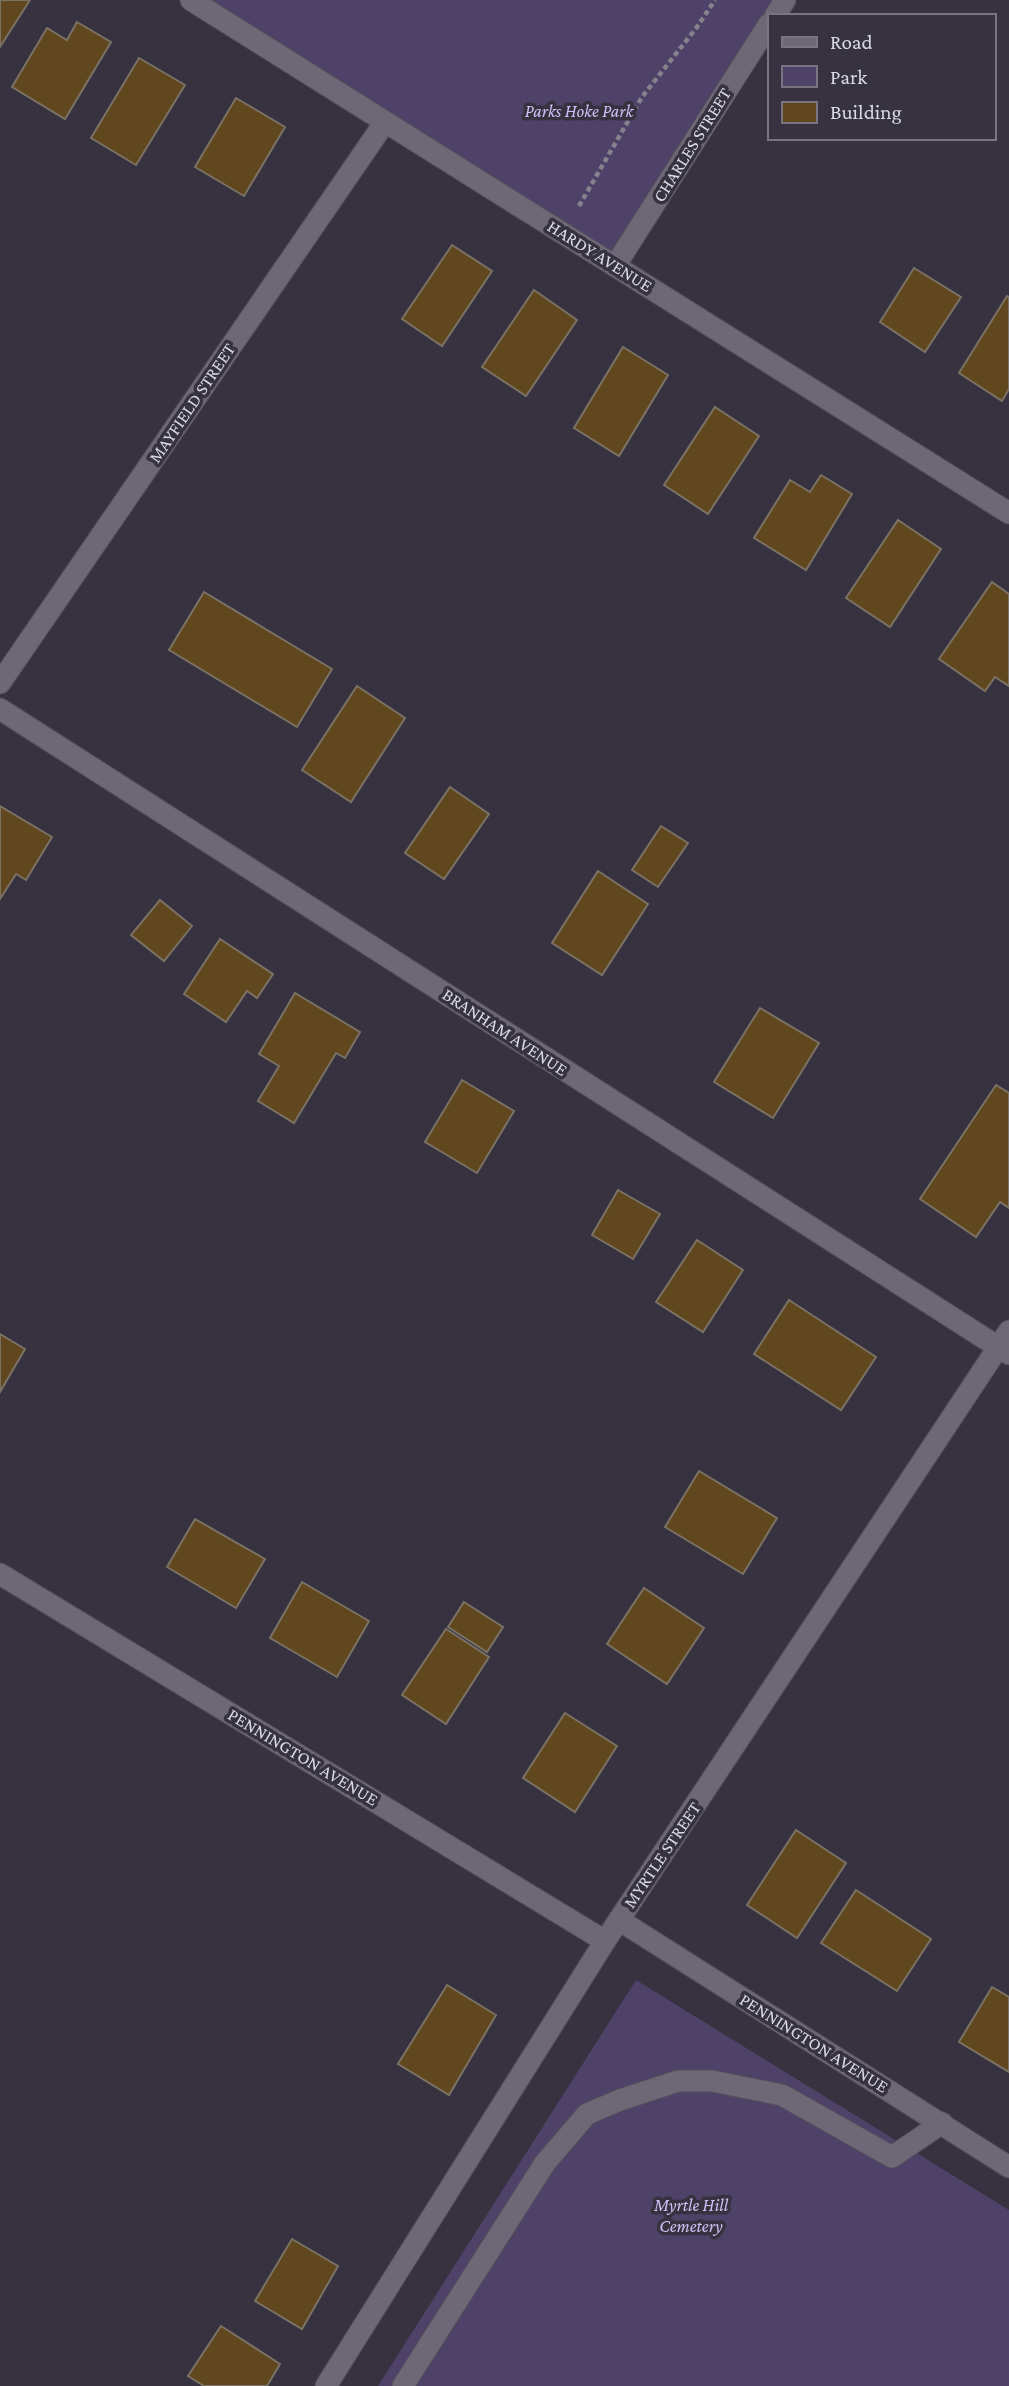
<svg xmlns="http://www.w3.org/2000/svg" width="1009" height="2386" font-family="'Crimson Pro',serif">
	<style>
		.green { fill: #4f4268 }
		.building { fill: #60471e; stroke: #7b7265; stroke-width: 2 }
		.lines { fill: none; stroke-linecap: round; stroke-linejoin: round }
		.minor-casing { stroke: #534f5a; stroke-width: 23 }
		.path { stroke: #85828d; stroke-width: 4.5; stroke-dasharray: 5 3.5; stroke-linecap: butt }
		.minor { stroke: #6d6876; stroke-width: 21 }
		.labels { text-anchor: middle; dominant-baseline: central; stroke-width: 7; stroke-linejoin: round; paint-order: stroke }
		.park-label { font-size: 18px; font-style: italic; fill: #d0bef5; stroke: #36323f }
		.street-label { font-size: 18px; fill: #dbd9e1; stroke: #36323f }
	</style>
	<rect width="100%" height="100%" fill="#36323f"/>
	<g class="green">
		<polygon points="190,0 785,0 615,266"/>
		<polygon points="636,1980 1009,2210 1009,2386 378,2386"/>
	</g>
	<g class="building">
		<polygon points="0,0 30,0 0,47"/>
		<polygon points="77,22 111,42 65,119 12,87 47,28 67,40"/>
		<polygon points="139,58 185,85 136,165 91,138"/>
		<polygon points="236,98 285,127 244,196 195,167"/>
		<polygon points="452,245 492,271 442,346 402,319"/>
		<polygon points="914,268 961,297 925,352 880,322"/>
		<polygon points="534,290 577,320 526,396 482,367"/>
		<polygon points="1007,296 1009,297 1009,389 1002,401 959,373"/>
		<polygon points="623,347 668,375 619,456 574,428"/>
		<polygon points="715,407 759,436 708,514 664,485"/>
		<polygon points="821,475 852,494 806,570 754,538 790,480 810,492"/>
		<polygon points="898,520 941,549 890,627 846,598"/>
		<polygon points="992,582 1009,594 1009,686 995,677 985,691 939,659"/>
		<polygon points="204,592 332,669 297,727 169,650"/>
		<polygon points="357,686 405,718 351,802 302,770"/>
		<polygon points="450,787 489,814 444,879 405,853"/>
		<polygon points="0,806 52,837 26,880 16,874 0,899"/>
		<polygon points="661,826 688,843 658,887 632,870"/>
		<polygon points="598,871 648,904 602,975 552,943"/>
		<polygon points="160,900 192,926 164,961 131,935"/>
		<polygon points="220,939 273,974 257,998 247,991 226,1022 184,994"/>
		<polygon points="295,993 360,1032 345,1058 336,1053 294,1123 258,1101 279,1066 259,1054"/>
		<polygon points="760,1008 819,1043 773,1118 714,1082"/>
		<polygon points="462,1080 514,1111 477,1173 425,1142"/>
		<polygon points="996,1085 1009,1093 1009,1208 1000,1202 976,1237 920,1199"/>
		<polygon points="618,1190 660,1214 633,1259 592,1235"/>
		<polygon points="697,1240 743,1270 703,1332 656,1302"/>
		<polygon points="789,1300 876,1357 841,1410 754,1354"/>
		<polygon points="0,1334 25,1349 0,1392"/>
		<polygon points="699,1471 777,1518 743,1574 665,1527"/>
		<polygon points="195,1519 265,1559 236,1608 167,1567"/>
		<polygon points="302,1582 369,1621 337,1677 270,1638"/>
		<polygon points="644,1588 704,1628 667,1684 607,1644"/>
		<polygon points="464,1602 503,1627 487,1652 448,1627"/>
		<polygon points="446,1629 489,1657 446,1724 402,1695"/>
		<polygon points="565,1713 617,1746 575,1812 523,1778"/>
		<polygon points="796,1830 846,1863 797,1938 747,1905"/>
		<polygon points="856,1890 931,1939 897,1991 821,1943"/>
		<polygon points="447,1985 496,2015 449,2095 398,2064"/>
		<polygon points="992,1987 1009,1997 1009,2072 959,2042"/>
		<polygon points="292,2239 338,2266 302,2329 255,2301"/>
		<polygon points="221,2326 280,2364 267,2386 204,2386 188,2376"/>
	</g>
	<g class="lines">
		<defs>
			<g id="minor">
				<polyline points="191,0 1009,513"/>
				<polyline points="775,16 785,0"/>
				<polyline points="615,266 769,24"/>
				<polyline points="0,683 385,122"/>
				<polyline points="0,709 1009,1354"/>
				<polyline points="0,1574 605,1941"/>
				<polyline points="619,1920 1009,2167"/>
				<polyline points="326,2386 605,1941 1009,1331"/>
				<polyline points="403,2386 545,2163 587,2114 620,2100 678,2081 712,2081 782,2095 892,2157 942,2123"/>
			</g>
		</defs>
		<use href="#minor" class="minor-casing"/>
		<polyline class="path" points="579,206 642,97 697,27 715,0"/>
		<use href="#minor" class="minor"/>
	</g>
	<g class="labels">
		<g class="park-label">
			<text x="579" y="111">Parks Hoke Park</text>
			<text x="691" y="2205">Myrtle Hill<tspan x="691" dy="21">Cemetery</tspan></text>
		</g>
		<g class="street-label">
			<text transform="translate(692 145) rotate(-58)">CHARLES STREET</text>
			<text transform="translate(600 256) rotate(32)">HARDY AVENUE</text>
			<text transform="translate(192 403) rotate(-56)">MAYFIELD STREET</text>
			<text transform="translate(505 1032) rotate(33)">BRANHAM AVENUE</text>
			<text transform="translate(303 1757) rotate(31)">PENNINGTON AVENUE</text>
			<text transform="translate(662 1855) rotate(-56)">MYRTLE STREET</text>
			<text transform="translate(814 2043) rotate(32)">PENNINGTON AVENUE</text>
		</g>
	</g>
	<rect x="768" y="14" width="228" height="126" fill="#36323f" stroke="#787580" stroke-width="2"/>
	<rect x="782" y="37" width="35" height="10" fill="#6d6876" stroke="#787580" stroke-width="2"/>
	<text x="830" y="49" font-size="21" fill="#dbd9e1">Road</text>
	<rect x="782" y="66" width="35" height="21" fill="#4f4268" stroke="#787580" stroke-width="2"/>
	<text x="830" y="84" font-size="21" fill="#dbd9e1">Park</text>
	<rect x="782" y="102" width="35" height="21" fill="#60471e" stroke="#787580" stroke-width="2"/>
	<text x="830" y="119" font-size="21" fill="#dbd9e1">Building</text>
</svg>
